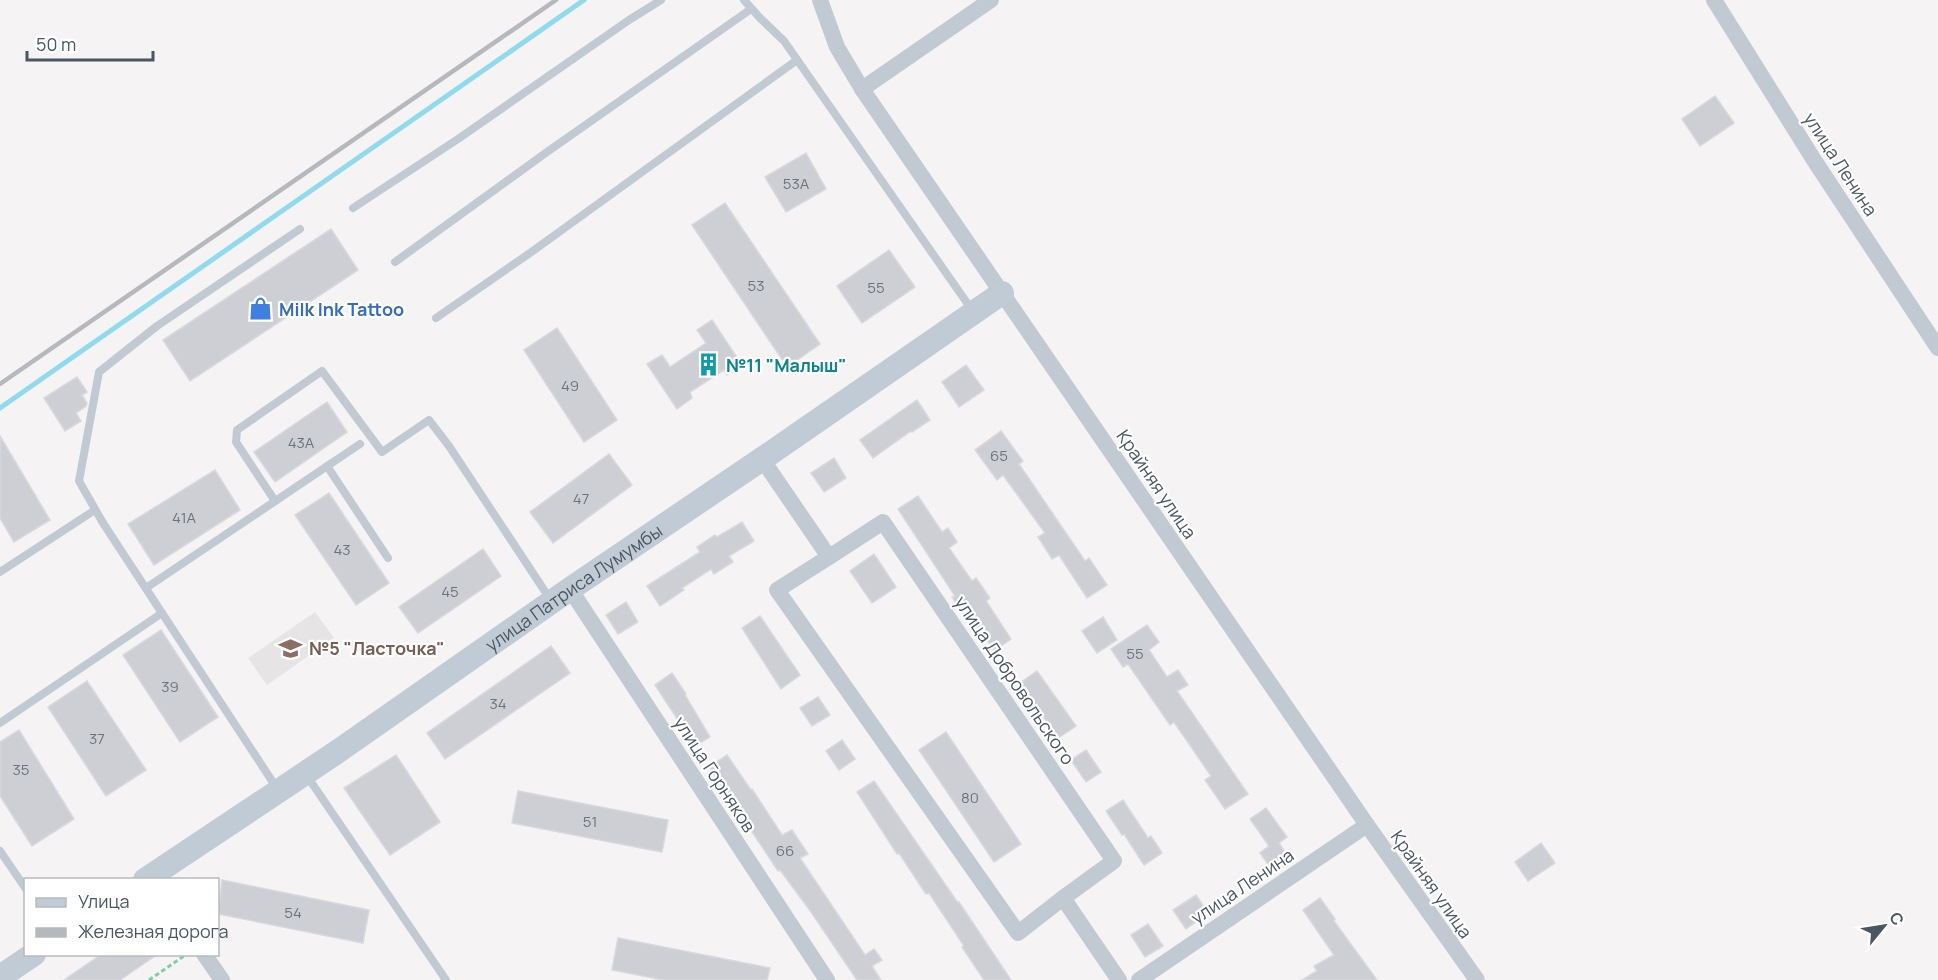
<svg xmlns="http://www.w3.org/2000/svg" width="1938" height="980" font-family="Manrope,sans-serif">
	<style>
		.education { fill: #e6e4e5 }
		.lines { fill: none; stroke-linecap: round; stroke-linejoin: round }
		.stream { stroke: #90daee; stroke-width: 5 }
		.building { fill: #cdcfd5; stroke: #d7d9de; stroke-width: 1.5 }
		.path { stroke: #7ad0a6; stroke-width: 3; stroke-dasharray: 4.5 3; stroke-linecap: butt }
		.lane { stroke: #c1cad2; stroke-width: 8 }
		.street { stroke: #c1cad2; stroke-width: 16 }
		.secondary { stroke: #c1cbd6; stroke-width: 24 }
		.rail { stroke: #b5b8bd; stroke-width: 4.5 }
		.labels { text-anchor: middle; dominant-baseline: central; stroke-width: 4.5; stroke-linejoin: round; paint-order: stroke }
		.number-label { font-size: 15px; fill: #6b747e }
		.street-label { font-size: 18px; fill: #4a5661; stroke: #fff }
		.shop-label { font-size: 18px; font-weight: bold; fill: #366cbe; stroke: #fff; text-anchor: start }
		.culture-label { font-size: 18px; font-weight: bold; fill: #0d838f; stroke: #fff; text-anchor: start }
		.education-label { font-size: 18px; font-weight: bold; fill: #785e54; stroke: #fff; text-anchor: start }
	</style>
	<rect width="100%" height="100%" fill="#f5f3f3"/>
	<polygon class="education" points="315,612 334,638 267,685 248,658"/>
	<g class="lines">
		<polyline class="stream" points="0,408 584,0"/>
	</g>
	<g class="building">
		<polygon points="1715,96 1734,123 1700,146 1682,119"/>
		<polygon points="806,153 826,189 786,212 765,177"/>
		<polygon points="725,203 820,344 787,367 692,225"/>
		<polygon points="331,229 358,270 190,381 163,340"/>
		<polygon points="889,250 915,287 862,323 837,286"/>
		<polygon points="712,320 742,365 727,375 724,370 690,392 692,398 677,409 647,364 662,355 670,367 706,343 697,330"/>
		<polygon points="557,328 617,420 584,442 524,350"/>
		<polygon points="966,365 984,390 959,407 942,382"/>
		<polygon points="77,377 87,392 82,395 87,403 86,406 76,413 81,421 65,431 44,398"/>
		<polygon points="917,400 930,420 912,432 911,431 873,458 860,440"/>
		<polygon points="327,402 347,432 275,482 254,452"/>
		<polygon points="1001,431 1023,461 1019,464 1085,561 1089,558 1107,585 1087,598 1059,555 1052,559 1038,537 1045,533 1003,475 997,480 975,450"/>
		<polygon points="0,436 50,520 14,542 0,518"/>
		<polygon points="609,454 632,485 553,543 530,512"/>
		<polygon points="834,458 846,478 824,492 811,473"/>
		<polygon points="215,470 240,510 154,565 128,524"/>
		<polygon points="329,493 389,583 356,605 295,515"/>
		<polygon points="918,496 942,532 948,528 957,542 949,548 972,581 976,578 990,598 986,601 1011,639 994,651 983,634 979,637 959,608 952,597 955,596 898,509"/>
		<polygon points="742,522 754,541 729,556 733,562 714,574 711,569 682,588 684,590 660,606 647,586 700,552 697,547 715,535 717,537"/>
		<polygon points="483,549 501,576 418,633 399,607"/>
		<polygon points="874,554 896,587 872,603 850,571"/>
		<polygon points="626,602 638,622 618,634 606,615"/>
		<polygon points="760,616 800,675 781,689 742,628"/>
		<polygon points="1103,617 1117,640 1097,653 1082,631"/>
		<polygon points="1147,625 1159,642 1149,650 1167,677 1178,670 1188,685 1177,691 1248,794 1225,809 1205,780 1211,776 1174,722 1170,725 1128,664 1123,667 1111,649"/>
		<polygon points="161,630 218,717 180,742 123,655"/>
		<polygon points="551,646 570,673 445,759 427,733"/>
		<polygon points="1037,671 1076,726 1058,738 1020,683"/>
		<polygon points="672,673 686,694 685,695 710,737 695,746 655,685"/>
		<polygon points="87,681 146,770 106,796 48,707"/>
		<polygon points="818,697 830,715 812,726 800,708"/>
		<polygon points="19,730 74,819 32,846 0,796 0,742"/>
		<polygon points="946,732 1021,844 994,862 919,750"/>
		<polygon points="842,740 855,759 839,770 826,751"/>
		<polygon points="1086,750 1101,772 1086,782 1071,760"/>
		<polygon points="396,755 440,822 390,855 344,788"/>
		<polygon points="727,755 751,790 752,789 782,835 792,830 808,854 800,858 865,955 874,949 882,960 872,966 881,980 857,980 811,912 780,870 778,871 709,767"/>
		<polygon points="874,781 958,903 959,902 1011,980 984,980 962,947 964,946 929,893 926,894 899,853 897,854 857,792"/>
		<polygon points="518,791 668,820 662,852 512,823"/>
		<polygon points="1123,800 1148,838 1151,836 1162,853 1144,865 1124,834 1122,835 1106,811"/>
		<polygon points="1266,808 1287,837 1279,843 1289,858 1272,870 1260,853 1269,846 1250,819"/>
		<polygon points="1541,843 1555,863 1528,881 1515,862"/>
		<polygon points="222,880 369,910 363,943 218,914"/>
		<polygon points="1196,895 1208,913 1186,929 1173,910"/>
		<polygon points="1320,898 1335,919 1334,921 1377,980 1302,980 1317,971 1314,966 1334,955 1303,910"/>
		<polygon points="1148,924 1163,946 1145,957 1131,935"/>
		<polygon points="618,938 770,968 767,980 663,980 612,970"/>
		<polygon points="102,954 158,954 120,980 64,980"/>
	</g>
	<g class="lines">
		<polyline class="path" points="149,980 184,956"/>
		<g class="lane">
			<polyline points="744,0 760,18 784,41 972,310"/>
			<polyline points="353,208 458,139 629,20 661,0"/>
			<polyline points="395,262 547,152 751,9"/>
			<polyline points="436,318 530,253 797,60"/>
			<polyline points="327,466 388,558"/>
			<polyline points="275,501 236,442 237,430 322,371 382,452 429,420 449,446 550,599"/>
			<polyline points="0,572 95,510"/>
			<polyline points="146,588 360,444"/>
			<polyline points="0,723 162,613"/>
			<polyline points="307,776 446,980"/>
			<polyline points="278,790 103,523 79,481 99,372 157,326 300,229"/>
			<polyline points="0,851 26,889"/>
		</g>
		<g class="street">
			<polyline points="820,0 837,47 862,89 1367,825 1477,980"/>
			<polyline points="1714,0 1814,160 1938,348"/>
			<polyline points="862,89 991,0"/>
			<polyline points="762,459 829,557 883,522 1114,861 1063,898 1119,980"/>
			<polyline points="829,557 777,590 1018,933 1063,898"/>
			<polyline points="570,589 827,980"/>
			<polyline points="204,954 222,980"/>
			<polyline points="1139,980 1367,825"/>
		</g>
		<g class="secondary">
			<path id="s1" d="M145,880L337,752L570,589L762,459L1002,293"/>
			<polyline points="0,977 34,954"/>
		</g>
		<polyline class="rail" points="0,384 556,0"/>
	</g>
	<defs>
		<symbol id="shop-bare" viewBox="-9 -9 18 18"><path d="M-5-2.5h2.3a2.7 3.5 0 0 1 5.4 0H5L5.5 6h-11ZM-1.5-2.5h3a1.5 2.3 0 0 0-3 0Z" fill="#3f7fe0" stroke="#fff" stroke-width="2.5" paint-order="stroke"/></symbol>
		<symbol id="building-bare" viewBox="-9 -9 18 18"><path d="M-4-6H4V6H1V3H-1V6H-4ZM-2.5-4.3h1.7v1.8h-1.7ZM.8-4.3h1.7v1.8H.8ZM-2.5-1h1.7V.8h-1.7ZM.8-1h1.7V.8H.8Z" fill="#0f9aa8" stroke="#fff" stroke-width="2.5" paint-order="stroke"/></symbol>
		<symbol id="school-bare" viewBox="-9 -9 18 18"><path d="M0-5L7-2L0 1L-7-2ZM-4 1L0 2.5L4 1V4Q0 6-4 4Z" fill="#8d6e63" stroke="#fff" stroke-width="2.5" paint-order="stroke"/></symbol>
	</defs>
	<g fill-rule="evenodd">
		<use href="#shop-bare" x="244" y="292" width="33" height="33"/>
		<use href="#building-bare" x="692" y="348" width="33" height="33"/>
		<use href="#school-bare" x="274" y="632" width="33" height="33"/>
	</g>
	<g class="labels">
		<g class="number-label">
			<text x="796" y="183">53А</text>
			<text x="756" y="285">53</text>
			<text x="876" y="287">55</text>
			<text x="570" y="385">49</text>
			<text x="301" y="442">43А</text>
			<text x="999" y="455">65</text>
			<text x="581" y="498">47</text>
			<text x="184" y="517">41А</text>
			<text x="342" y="549">43</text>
			<text x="450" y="591">45</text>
			<text x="1135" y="653">55</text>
			<text x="170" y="686">39</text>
			<text x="498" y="703">34</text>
			<text x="97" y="738">37</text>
			<text x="21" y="769">35</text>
			<text x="970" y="797">80</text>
			<text x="590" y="821">51</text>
			<text x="785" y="850">66</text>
			<text x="293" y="912">54</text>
		</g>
		<g class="street-label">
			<text transform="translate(1841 164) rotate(57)">улица Ленина</text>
			<text transform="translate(1157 484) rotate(56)">Крайняя улица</text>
			<text stroke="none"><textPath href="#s1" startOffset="519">улица Патриса Лумумбы</textPath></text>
			<text transform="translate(1015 680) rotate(56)">улица Добровольского</text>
			<text transform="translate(715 774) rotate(57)">улица Горняков</text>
			<text transform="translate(1432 884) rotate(55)">Крайняя улица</text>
			<text transform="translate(1242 886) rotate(-34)">улица Ленина</text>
		</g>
		<g class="shop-label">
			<text x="279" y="309">Milk Ink Tattoo</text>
		</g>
		<g class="culture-label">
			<text x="726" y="365">№11 "Малыш"</text>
		</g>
		<g class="education-label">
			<text x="309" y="648">№5 "Ласточка"</text>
		</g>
	</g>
	<rect x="24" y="878" width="195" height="78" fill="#ffffff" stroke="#b7bbc0" stroke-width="1.5"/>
	<rect x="36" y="898" width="30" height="9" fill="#c1cbd6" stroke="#b7bbc0" stroke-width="1.5"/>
	<text x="78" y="908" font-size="18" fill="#4a5661">Улица</text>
	<rect x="36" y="928" width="30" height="9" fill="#b5b8bd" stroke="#b7bbc0" stroke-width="1.5"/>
	<text x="78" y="938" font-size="18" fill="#4a5661">Железная дорога</text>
	<g transform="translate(1884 926) rotate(60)" stroke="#ffffff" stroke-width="4.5" paint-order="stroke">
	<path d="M0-4.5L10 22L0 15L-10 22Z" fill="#4a5661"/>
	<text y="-9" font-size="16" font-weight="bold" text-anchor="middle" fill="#4a5661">С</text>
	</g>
	<path d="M27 51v9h126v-9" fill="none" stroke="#4a5661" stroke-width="3"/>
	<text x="36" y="51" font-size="18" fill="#4a5661" stroke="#ffffff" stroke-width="4.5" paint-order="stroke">50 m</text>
</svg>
